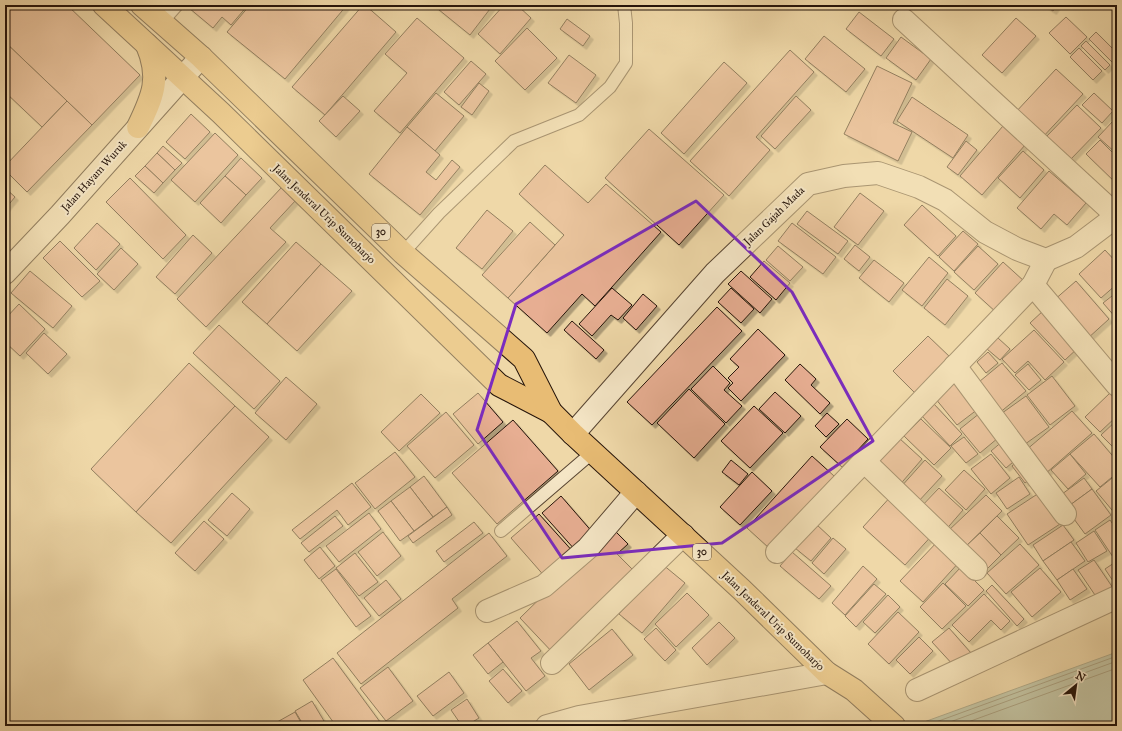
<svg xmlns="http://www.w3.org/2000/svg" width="1122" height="731" font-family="'IM FELL Great Primer',serif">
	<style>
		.water { fill: #9ab9aa; stroke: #6b776a }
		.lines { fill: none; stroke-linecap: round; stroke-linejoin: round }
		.shore { stroke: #60665a; stroke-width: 1 }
		.building { fill: #e7ae92; stroke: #25140a; filter: url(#shadow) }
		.service-casing { stroke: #584532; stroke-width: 14 }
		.minor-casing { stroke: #584532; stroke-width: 24 }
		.tertiary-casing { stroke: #584532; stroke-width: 24 }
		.secondary-casing { stroke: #25140a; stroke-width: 24 }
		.trunk-casing { stroke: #25140a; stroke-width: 24 }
		.service { stroke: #f5e6c6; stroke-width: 12 }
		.minor { stroke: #f5e6c6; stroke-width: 22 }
		.tertiary { stroke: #f5e6c6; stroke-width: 22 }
		.secondary { stroke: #f5e6c6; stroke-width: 22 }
		.trunk { stroke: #e8bc74; stroke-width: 22 }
		.marked { fill: none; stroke: #7b2cbf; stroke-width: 3; stroke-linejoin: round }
		.labels { text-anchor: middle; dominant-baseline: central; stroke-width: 4; stroke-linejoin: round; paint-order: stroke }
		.shield { fill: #f5e6c6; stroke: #635342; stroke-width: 1 }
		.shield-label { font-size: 10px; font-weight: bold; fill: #25140a }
		.street-label { font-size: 11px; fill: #25140a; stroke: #f5e6c6 }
	</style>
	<defs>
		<filter id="shadow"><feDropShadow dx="3.5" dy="3.5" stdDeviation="0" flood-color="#0004"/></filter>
	</defs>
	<rect width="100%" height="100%" fill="#efd8a8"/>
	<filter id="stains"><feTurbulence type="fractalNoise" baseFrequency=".005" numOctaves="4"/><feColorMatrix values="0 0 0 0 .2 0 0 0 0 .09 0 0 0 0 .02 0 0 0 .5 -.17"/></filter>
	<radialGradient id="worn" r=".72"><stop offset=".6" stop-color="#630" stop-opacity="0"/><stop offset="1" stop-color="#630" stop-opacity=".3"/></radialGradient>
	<polygon class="water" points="1117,652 1117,726 913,726"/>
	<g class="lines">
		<g class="shore">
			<polyline points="925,726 1117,656"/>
			<polyline points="939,726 1117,661"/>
			<polyline points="957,726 1117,668"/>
		</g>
	</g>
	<g class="building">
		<polygon points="5,5 67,5 140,75 92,125 5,42"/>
		<polygon points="191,5 248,5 231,25 222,17 213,28 189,8"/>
		<polygon points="250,5 347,5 285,79 227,32"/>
		<polygon points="363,5 365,5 396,32 325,115 292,87"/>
		<polygon points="433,5 493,5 470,35"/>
		<polygon points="504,5 517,5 531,18 500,54 478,34"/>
		<polygon points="1044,5 1057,5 1053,11"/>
		<polygon points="859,12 894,39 881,56 846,29"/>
		<polygon points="1066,17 1087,37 1070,54 1049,33"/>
		<polygon points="417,18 464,58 400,133 374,111 407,73 385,54"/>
		<polygon points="1016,18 1036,36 1002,73 982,55"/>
		<polygon points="567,19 590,36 583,46 560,29"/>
		<polygon points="527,28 557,58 525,90 495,61"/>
		<polygon points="1096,32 1117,53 1117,61 1114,64 1089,39"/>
		<polygon points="824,36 865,69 846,92 805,59"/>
		<polygon points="901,37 931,59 916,80 886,58"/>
		<polygon points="1086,41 1110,65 1105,70 1081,46"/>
		<polygon points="5,42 67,101 42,127 5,92"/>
		<polygon points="1079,48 1102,71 1093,80 1070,57"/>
		<polygon points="790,50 814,72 756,137 770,150 729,196 690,161"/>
		<polygon points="569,55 596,75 576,103 548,83"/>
		<polygon points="471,61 486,74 459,105 444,92"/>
		<polygon points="724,62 747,83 684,154 661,133"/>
		<polygon points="877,66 912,83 893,123 912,132 898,161 844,134"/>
		<polygon points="1056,69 1083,94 1041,139 1014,114"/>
		<polygon points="479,83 489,91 472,115 461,107"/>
		<polygon points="436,93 464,116 435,151 407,127"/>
		<polygon points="1094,93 1113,111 1102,123 1082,105"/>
		<polygon points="343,96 360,111 336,137 319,121"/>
		<polygon points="796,96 811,110 775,149 761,136"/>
		<polygon points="912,97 968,135 953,158 897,121"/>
		<polygon points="67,101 92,125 27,192 5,170 5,166"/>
		<polygon points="1077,105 1101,128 1070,160 1046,137"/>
		<polygon points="191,114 210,132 185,159 166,142"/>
		<polygon points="1113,121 1117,124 1117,154 1098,137"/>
		<polygon points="1003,126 1025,145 982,195 960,176"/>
		<polygon points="407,127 440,155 426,172 436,180 452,160 460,167 420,215 369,174"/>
		<polygon points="649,129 724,195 679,245 605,178"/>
		<polygon points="215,133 238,155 195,202 171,180"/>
		<polygon points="1100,140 1117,157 1117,184 1086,154"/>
		<polygon points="966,141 977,150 958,175 947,167"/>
		<polygon points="163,146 182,163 175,170 157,153"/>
		<polygon points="1023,151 1044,170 1020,198 998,178"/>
		<polygon points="157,153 175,170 163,183 145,166"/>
		<polygon points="241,158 262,178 246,195 225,176"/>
		<polygon points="545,165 588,203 606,184 661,232 595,306 582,294 547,333 508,298 564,235 519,194"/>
		<polygon points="145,166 163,183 154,193 135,176"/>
		<polygon points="1049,171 1086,203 1067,225 1054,214 1041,229 1017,208"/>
		<polygon points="225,176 246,195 221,223 200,203"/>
		<polygon points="130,178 186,235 163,259 106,202"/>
		<polygon points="282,187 296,200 270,228 286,242 206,327 177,299"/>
		<polygon points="5,188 15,197 5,209"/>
		<polygon points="860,193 884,211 858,245 834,227"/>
		<polygon points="922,205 956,236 938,256 904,225"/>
		<polygon points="487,210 513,231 482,269 456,248"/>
		<polygon points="807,211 848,241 838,254 797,224"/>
		<polygon points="530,222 555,245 508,298 482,275"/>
		<polygon points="97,223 120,244 96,270 74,248"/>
		<polygon points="792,223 836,257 823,274 778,241"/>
		<polygon points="963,231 978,244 954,271 939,257"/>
		<polygon points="193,235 212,253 175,294 156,277"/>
		<polygon points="60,241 100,281 82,297 43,258"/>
		<polygon points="296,242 321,264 267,324 242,302"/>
		<polygon points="855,245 870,257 859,271 844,259"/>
		<polygon points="778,246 803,267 790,281 766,260"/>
		<polygon points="978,246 998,264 974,290 954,272"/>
		<polygon points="121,248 138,264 114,290 97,274"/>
		<polygon points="1105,250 1117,263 1117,284 1101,298 1079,274"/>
		<polygon points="929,257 948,273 922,306 902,290"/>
		<polygon points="874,260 904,283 889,302 859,278"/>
		<polygon points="764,261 790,283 776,300 750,277"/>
		<polygon points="1003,262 1025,282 997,313 975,293"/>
		<polygon points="321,264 352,291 297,351 267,324"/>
		<polygon points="30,271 72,306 53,328 11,293"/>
		<polygon points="741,271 772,299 760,313 728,284"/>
		<polygon points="947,279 968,296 945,325 924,308"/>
		<polygon points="1076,281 1109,319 1087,339 1053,301"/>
		<polygon points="612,288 632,305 618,320 611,315 592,336 579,324"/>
		<polygon points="731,288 754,309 741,323 718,302"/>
		<polygon points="1117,292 1117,319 1103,303"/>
		<polygon points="643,294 657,306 636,330 623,318"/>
		<polygon points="19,304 45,329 20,356 5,342 5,319"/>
		<polygon points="717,307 742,331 652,425 627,402"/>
		<polygon points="1044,310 1079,347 1065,360 1030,323"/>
		<polygon points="572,321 604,350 596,359 564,330"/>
		<polygon points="219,325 280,381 254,409 193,353"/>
		<polygon points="758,329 785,355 741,401 728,388 733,383 728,378 739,367 730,359"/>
		<polygon points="1034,330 1064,362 1045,380 1028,361 1015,373 1002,359"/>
		<polygon points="44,333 67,354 48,374 26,353"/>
		<polygon points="928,336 952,359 916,394 893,371"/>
		<polygon points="998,338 1010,349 1000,360 987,349"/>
		<polygon points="988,352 998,363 986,373 977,362"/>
		<polygon points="189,363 235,406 136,512 91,469"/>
		<polygon points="1002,363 1026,391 998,414 974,386"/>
		<polygon points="800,364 816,379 811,385 830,403 820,414 785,380"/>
		<polygon points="1028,364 1041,380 1029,390 1015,375"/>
		<polygon points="713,366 730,383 724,390 742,406 726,423 691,389"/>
		<polygon points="1052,376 1075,406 1050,425 1027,395"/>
		<polygon points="286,377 317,404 286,440 255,413"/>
		<polygon points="959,379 982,406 957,425 935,398"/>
		<polygon points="689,389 725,424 694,458 657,423"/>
		<polygon points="775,392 801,416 785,433 759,409"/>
		<polygon points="1111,392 1117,399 1117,416 1100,432 1085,417"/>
		<polygon points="478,393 503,422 478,444 453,414"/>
		<polygon points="421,394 440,413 399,451 381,432"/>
		<polygon points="1026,396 1049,427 1021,447 998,416"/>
		<polygon points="933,403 962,434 950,446 921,415"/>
		<polygon points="235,406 269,437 171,543 136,512"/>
		<polygon points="754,406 783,433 750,468 721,441"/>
		<polygon points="985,409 1004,433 980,453 960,429"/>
		<polygon points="1072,411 1092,433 1045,474 1025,451"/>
		<polygon points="446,412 474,445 435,478 407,446"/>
		<polygon points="827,413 839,424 826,437 815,426"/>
		<polygon points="847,419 868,439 842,467 820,447"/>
		<polygon points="921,419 951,448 934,465 904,436"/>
		<polygon points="513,420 558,471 497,524 452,473"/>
		<polygon points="1117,420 1117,451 1101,435"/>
		<polygon points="1094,434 1117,461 1117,473 1100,487 1070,454"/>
		<polygon points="964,437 978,454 966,463 951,446"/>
		<polygon points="899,438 922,459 897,488 873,467"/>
		<polygon points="1004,440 1019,457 1006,468 991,451"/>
		<polygon points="395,452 415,477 375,509 355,483"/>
		<polygon points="991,454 1010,478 991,494 971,469"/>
		<polygon points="1070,454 1086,474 1068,489 1051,470"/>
		<polygon points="812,456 834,476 769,548 747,528"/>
		<polygon points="1021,458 1034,476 1025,483 1012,466"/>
		<polygon points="731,460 748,474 739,485 722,472"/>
		<polygon points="925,460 942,476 917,503 900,488"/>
		<polygon points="964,470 985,489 966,510 945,490"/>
		<polygon points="752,472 772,491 740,525 720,507"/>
		<polygon points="1117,474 1117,516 1096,491"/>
		<polygon points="424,476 447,507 433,517 410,487"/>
		<polygon points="1019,477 1030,494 1007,509 996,493"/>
		<polygon points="1084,478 1092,489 1066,508 1058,497"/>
		<polygon points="352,483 371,507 348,525 337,510 300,539 292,530"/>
		<polygon points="410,487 433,517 414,531 391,501"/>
		<polygon points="939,488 963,510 943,533 918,510"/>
		<polygon points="1092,489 1111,515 1085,534 1066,508"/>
		<polygon points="232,493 250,509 227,536 208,520"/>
		<polygon points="1039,493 1060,524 1028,545 1007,514"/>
		<polygon points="893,494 935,532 905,565 863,527"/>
		<polygon points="986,495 1002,511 963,549 947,532"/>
		<polygon points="561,496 594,534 576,551 542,513"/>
		<polygon points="391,501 414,531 400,541 378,511"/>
		<polygon points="447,507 452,515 413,543 408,536"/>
		<polygon points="369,513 381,529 339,562 326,546"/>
		<polygon points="539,514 575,554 547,579 511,538"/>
		<polygon points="335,516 343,526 309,552 301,543"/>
		<polygon points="997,516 1019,538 1001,555 980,533"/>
		<polygon points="1110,520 1117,530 1117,558 1115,560 1095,530"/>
		<polygon points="204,521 224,539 195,571 175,553"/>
		<polygon points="474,522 483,533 444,562 436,551"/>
		<polygon points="816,524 831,538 811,561 795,548"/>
		<polygon points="1063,525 1074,540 1043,561 1033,545"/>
		<polygon points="612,528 628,544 617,554 638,575 555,655 520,618"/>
		<polygon points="1094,531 1107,551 1088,562 1076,543"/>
		<polygon points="383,532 401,556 377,576 358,552"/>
		<polygon points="489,533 507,556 452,599 458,608 361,684 337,653"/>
		<polygon points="980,533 1001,555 985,571 963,549"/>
		<polygon points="833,538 846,549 824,574 812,563"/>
		<polygon points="939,540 961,560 923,602 900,581"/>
		<polygon points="1071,542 1085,561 1057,580 1043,561"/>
		<polygon points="1020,544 1039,565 1006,594 987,573"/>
		<polygon points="320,547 335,566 319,579 304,560"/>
		<polygon points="792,552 831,586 819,599 780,566"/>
		<polygon points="355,553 378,582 359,596 336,568"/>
		<polygon points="1094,560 1113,588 1097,598 1078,570"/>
		<polygon points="1117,561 1117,583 1115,584 1105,569"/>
		<polygon points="662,564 685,583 642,633 619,614"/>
		<polygon points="863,566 877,579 845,615 832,603"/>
		<polygon points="961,567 984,590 968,606 945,584"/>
		<polygon points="1040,568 1061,592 1032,617 1011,592"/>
		<polygon points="336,569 371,616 356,627 321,580"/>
		<polygon points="1073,569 1087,589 1070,600 1057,580"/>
		<polygon points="386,580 401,599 379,616 364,598"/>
		<polygon points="943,583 966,606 942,629 920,607"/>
		<polygon points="874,584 886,594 856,627 845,616"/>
		<polygon points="992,585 1024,619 1017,626 986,591"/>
		<polygon points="687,593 709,615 676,647 655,624"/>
		<polygon points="984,594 1010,621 1001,630 991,620 969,642 952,625"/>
		<polygon points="888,595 900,607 875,633 863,622"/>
		<polygon points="898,612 919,632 889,664 868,644"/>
		<polygon points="517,621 541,651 531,658 545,676 526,691 488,643"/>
		<polygon points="719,622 735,638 707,665 692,648"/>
		<polygon points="656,628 676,650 665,661 644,639"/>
		<polygon points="949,628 971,653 955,667 932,642"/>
		<polygon points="612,629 633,655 589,690 569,664"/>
		<polygon points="919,637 933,651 910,674 896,660"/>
		<polygon points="488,643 503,662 488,674 473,655"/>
		<polygon points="333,658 383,726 336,726 303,680"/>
		<polygon points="388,667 413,701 386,721 360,688"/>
		<polygon points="503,669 522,691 508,703 489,681"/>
		<polygon points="449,672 464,693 433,716 417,696"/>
		<polygon points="467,699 479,718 466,726 462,726 451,710"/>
		<polygon points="312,701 327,726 304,726 295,711"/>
		<polygon points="295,712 303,726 270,726"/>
	</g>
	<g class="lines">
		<defs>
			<g id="service">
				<polyline points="161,23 177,5"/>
				<polyline points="403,253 439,213 514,141 579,115 610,87 626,63 626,23 624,5"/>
				<polyline points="501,531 593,452"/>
			</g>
			<g id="minor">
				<polyline points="904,20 1117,216"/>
				<polyline points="1033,285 1117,385"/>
				<polyline points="955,366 1065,514"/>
				<polyline points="864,461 976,569"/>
				<polyline points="777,552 1033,285 1046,260"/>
				<polyline points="487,611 544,586 588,548 636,492"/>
				<polyline points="552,663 683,535"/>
				<polyline points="917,690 1117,597"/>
				<polyline points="547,726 579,717 827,673"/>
			</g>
			<polyline id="tertiary" points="573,434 715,273 808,184 844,176 878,173 919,187 945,200 985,232 1017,249 1046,260 1076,247 1117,216"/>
			<polyline id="secondary" points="5,273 60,215 201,57"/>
			<g id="trunk">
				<polyline points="104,5 221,113 499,385 551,412"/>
				<polyline points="142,5 201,57 403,253 524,359 551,412 573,434 742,590 827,673 854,690 894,726"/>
				<path d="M138,127C153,96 161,78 147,45"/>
			</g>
		</defs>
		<use href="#service" class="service-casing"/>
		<use href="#minor" class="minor-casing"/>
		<use href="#tertiary" class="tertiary-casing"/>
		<use href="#secondary" class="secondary-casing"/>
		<use href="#trunk" class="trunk-casing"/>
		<use href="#service" class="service"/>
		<use href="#minor" class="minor"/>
		<use href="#tertiary" class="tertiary"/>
		<use href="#secondary" class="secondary"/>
		<use href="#trunk" class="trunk"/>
	</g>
	<path d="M0 0H1122V731H0ZM696,201L792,292L873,441L722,543L562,558L477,430L516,304Z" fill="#efd8a8" fill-opacity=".55" fill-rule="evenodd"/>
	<path class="marked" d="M696,201L792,292L873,441L722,543L562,558L477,430L516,304Z"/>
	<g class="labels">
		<g class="shield">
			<rect x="372" y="224" width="18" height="16" rx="3"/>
			<rect x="693" y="544" width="18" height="16" rx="3"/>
		</g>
		<g class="shield-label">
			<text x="381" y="232">30</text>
			<text x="702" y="552">30</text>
		</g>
		<g class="street-label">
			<text transform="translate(94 176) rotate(-48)">Jalan Hayam Wuruk</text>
			<text transform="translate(324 214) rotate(44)">Jalan Jenderal Urip Sumoharjo</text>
			<text transform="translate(774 216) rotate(-44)">Jalan Gajah Mada</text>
			<text transform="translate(773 621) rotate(44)">Jalan Jenderal Urip Sumoharjo</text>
		</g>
	</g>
	<rect width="1122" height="731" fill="none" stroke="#efd8a8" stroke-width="20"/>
	<rect x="6" y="6" width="1110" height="719" fill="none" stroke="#25140a" stroke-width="2"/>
	<rect x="10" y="10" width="1102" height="711" fill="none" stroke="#25140a"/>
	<g transform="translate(1076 685) rotate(29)" stroke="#f5e6c6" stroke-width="3" paint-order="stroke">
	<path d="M0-3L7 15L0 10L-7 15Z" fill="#25140a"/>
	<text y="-6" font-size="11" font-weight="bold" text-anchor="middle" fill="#25140a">N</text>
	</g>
	<rect width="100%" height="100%" filter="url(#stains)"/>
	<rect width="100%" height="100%" fill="url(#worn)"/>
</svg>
